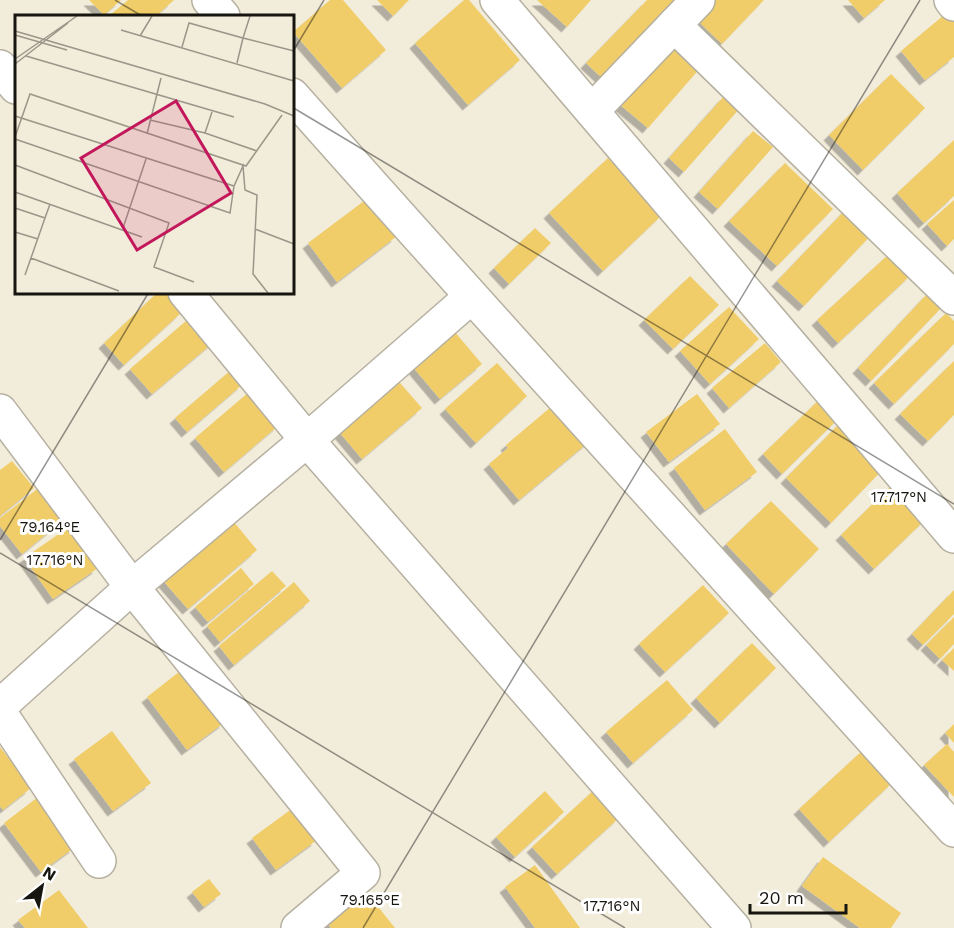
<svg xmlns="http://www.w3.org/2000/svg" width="954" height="928" font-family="'Work Sans',sans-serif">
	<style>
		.building { fill: #f0cd68; filter: url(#shadow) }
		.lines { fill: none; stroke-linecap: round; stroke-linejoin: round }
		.minor-casing { stroke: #b5b0a0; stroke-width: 36 }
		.minor { stroke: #fff; stroke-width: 33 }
		.ticks { fill: none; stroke: #17150f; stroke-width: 1.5; stroke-opacity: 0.45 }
		.inset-road { fill: none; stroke: #9a9689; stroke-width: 1.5 }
		.view { fill: #c2185b; fill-opacity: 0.15; stroke: #c2185b; stroke-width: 3 }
		.inset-edge { fill: none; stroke: #17150f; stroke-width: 3 }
		.ticks-label { font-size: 15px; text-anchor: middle; fill: #17150f; stroke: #fff; stroke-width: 6; stroke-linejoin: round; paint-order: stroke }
	</style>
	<defs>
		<filter id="shadow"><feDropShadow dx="-5.5" dy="5.5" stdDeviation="0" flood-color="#0004"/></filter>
	</defs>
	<rect width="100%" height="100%" fill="#f2ecdb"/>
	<g class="building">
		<polygon points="89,0 121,0 104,15"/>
		<polygon points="128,0 174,0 156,16 109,16"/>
		<polygon points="330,0 343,0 386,50 342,88 293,32"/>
		<polygon points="377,0 409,0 393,16"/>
		<polygon points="464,0 469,0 520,60 468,105 415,43"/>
		<polygon points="537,0 591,0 567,27"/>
		<polygon points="647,0 676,0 601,77 586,63"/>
		<polygon points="706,0 764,0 722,44 692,15"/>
		<polygon points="848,0 885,0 864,18"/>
		<polygon points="950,10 954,15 954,57 925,80 901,51"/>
		<polygon points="672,41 701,67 648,128 618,103"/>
		<polygon points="891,74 925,108 863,170 829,135"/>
		<polygon points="725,95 740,108 684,172 669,158"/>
		<polygon points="753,131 773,147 718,209 699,192"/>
		<polygon points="954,140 954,196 924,223 897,193"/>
		<polygon points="608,158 662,215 603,271 549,213"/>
		<polygon points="785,163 833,209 777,266 729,221"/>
		<polygon points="368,198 397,236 337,282 308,243"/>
		<polygon points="954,200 954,239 947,246 927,224"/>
		<polygon points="848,207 874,232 804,306 777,281"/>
		<polygon points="535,228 551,243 509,284 494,268"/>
		<polygon points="890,253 911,275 838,343 817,320"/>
		<polygon points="690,276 719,305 673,349 644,320"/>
		<polygon points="158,292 165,292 182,312 124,365 104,343"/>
		<polygon points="929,292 943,306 871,381 858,368"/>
		<polygon points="729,307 759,339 710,384 680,351"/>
		<polygon points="946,313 954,321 954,344 894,404 874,383"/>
		<polygon points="193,315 215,341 152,394 130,369"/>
		<polygon points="448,324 482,364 440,399 407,360"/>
		<polygon points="765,343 781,362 729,408 712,388"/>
		<polygon points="954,361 954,415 928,441 900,414"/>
		<polygon points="497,363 527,396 476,443 445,409"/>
		<polygon points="231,370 243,384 187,432 175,418"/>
		<polygon points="394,376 422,408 362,459 335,427"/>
		<polygon points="249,392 279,425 224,472 195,438"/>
		<polygon points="697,394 720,424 669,462 646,432"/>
		<polygon points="821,398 840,417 782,474 763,454"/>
		<polygon points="558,401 591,440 519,500 489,464 508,448 506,445"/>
		<polygon points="842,421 887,465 831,523 786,478"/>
		<polygon points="725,429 757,472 705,510 674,468"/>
		<polygon points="12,461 34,488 0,516 0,470"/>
		<polygon points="893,484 927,518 874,569 841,535"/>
		<polygon points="41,486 66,518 22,554 0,526 0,518"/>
		<polygon points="771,501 819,549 774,594 726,544"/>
		<polygon points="229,516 257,550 188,609 159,576"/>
		<polygon points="69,527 98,568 53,599 24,558"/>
		<polygon points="241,568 254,584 208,622 195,607"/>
		<polygon points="272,571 286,586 220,642 207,626"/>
		<polygon points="294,582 310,601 234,665 219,646"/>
		<polygon points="703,585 729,613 665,672 639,644"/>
		<polygon points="954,590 954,614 923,645 912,634"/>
		<polygon points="954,617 954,644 940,659 926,645"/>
		<polygon points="752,643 776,668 720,723 696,698"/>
		<polygon points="954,648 954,671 942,660"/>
		<polygon points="184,668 225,722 187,750 147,697"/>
		<polygon points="667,680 693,710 633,763 606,732"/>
		<polygon points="954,724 954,743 945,733"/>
		<polygon points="112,731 151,783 113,811 74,759"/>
		<polygon points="947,744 954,752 954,797 924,765"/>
		<polygon points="0,747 31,788 3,810 0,806"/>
		<polygon points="863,750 893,782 829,842 799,809"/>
		<polygon points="595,789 620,817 557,874 532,847"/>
		<polygon points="545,791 564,812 515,857 496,837"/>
		<polygon points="38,797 75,847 41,872 4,823"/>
		<polygon points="293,808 317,840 276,870 252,838"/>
		<polygon points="823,857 901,913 891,928 860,928 802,886"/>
		<polygon points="535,865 580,928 535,928 505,887"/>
		<polygon points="209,879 221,894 204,907 192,892"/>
		<polygon points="360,884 395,928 331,928 321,915"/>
		<polygon points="59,890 88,928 25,928 18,920"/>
	</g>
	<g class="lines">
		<defs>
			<g id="minor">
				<polyline points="209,0 223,16"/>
				<polyline points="497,0 954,536"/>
				<polyline points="951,0 954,4"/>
				<polyline points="674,25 954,298"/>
				<polyline points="0,67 16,87"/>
				<path d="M292,95C511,342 733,585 954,830"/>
				<polyline points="592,111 698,0"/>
				<polyline points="185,292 307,440 734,928"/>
				<polyline points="0,411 132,587 363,873 298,928"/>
				<polyline points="0,706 132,587 307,440 471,297"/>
				<polyline points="0,713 99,861"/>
			</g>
		</defs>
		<use href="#minor" class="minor-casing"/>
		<use href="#minor" class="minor"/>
	</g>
	<path class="ticks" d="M115,0L142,16M292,53L324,0M292,107L954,504M0,540L149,292M0,553L625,928M363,928L920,0"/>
	<g transform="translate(15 15)">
		<rect width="279" height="279" fill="#f2ecdb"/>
		<path class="inset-road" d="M106,15L279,66M0,16L250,89L279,101M0,20L52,35M125,21L137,1M167,32L174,8L228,23L235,1M11,41L219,102M0,44L62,1M222,48L228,23L279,36M0,49L53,8M0,101L219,171L228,151L230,175L242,180L238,259L253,278M135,105L190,118L242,136M190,118L197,97M132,119L146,63M0,122L15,79L231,151L267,100M0,124L215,198L219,171M0,150L154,208L139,252L179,267M0,177L127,222M0,193L30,203L35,189M108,213L131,144M240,214L279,229M0,217L23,224M16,243L104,276M10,260L30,203"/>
		<path class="view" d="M161,86L216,178L122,235L66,143Z"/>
		<rect width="279" height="279" class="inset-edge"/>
	</g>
	<g class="ticks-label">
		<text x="899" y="502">17.717°N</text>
		<text x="50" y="532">79.164°E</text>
		<text x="55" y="565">17.716°N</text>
		<text x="370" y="905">79.165°E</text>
		<text x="612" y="911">17.716°N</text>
	</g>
	<g transform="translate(42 886) rotate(31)" stroke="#ffffff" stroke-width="4.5" paint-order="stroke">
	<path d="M0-4.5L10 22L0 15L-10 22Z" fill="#17150f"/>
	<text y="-9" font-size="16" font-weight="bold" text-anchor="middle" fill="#17150f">N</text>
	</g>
	<path d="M750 904v9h96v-9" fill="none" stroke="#17150f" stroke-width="3"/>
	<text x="759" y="904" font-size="18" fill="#17150f" stroke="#ffffff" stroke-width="4.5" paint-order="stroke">20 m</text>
</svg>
